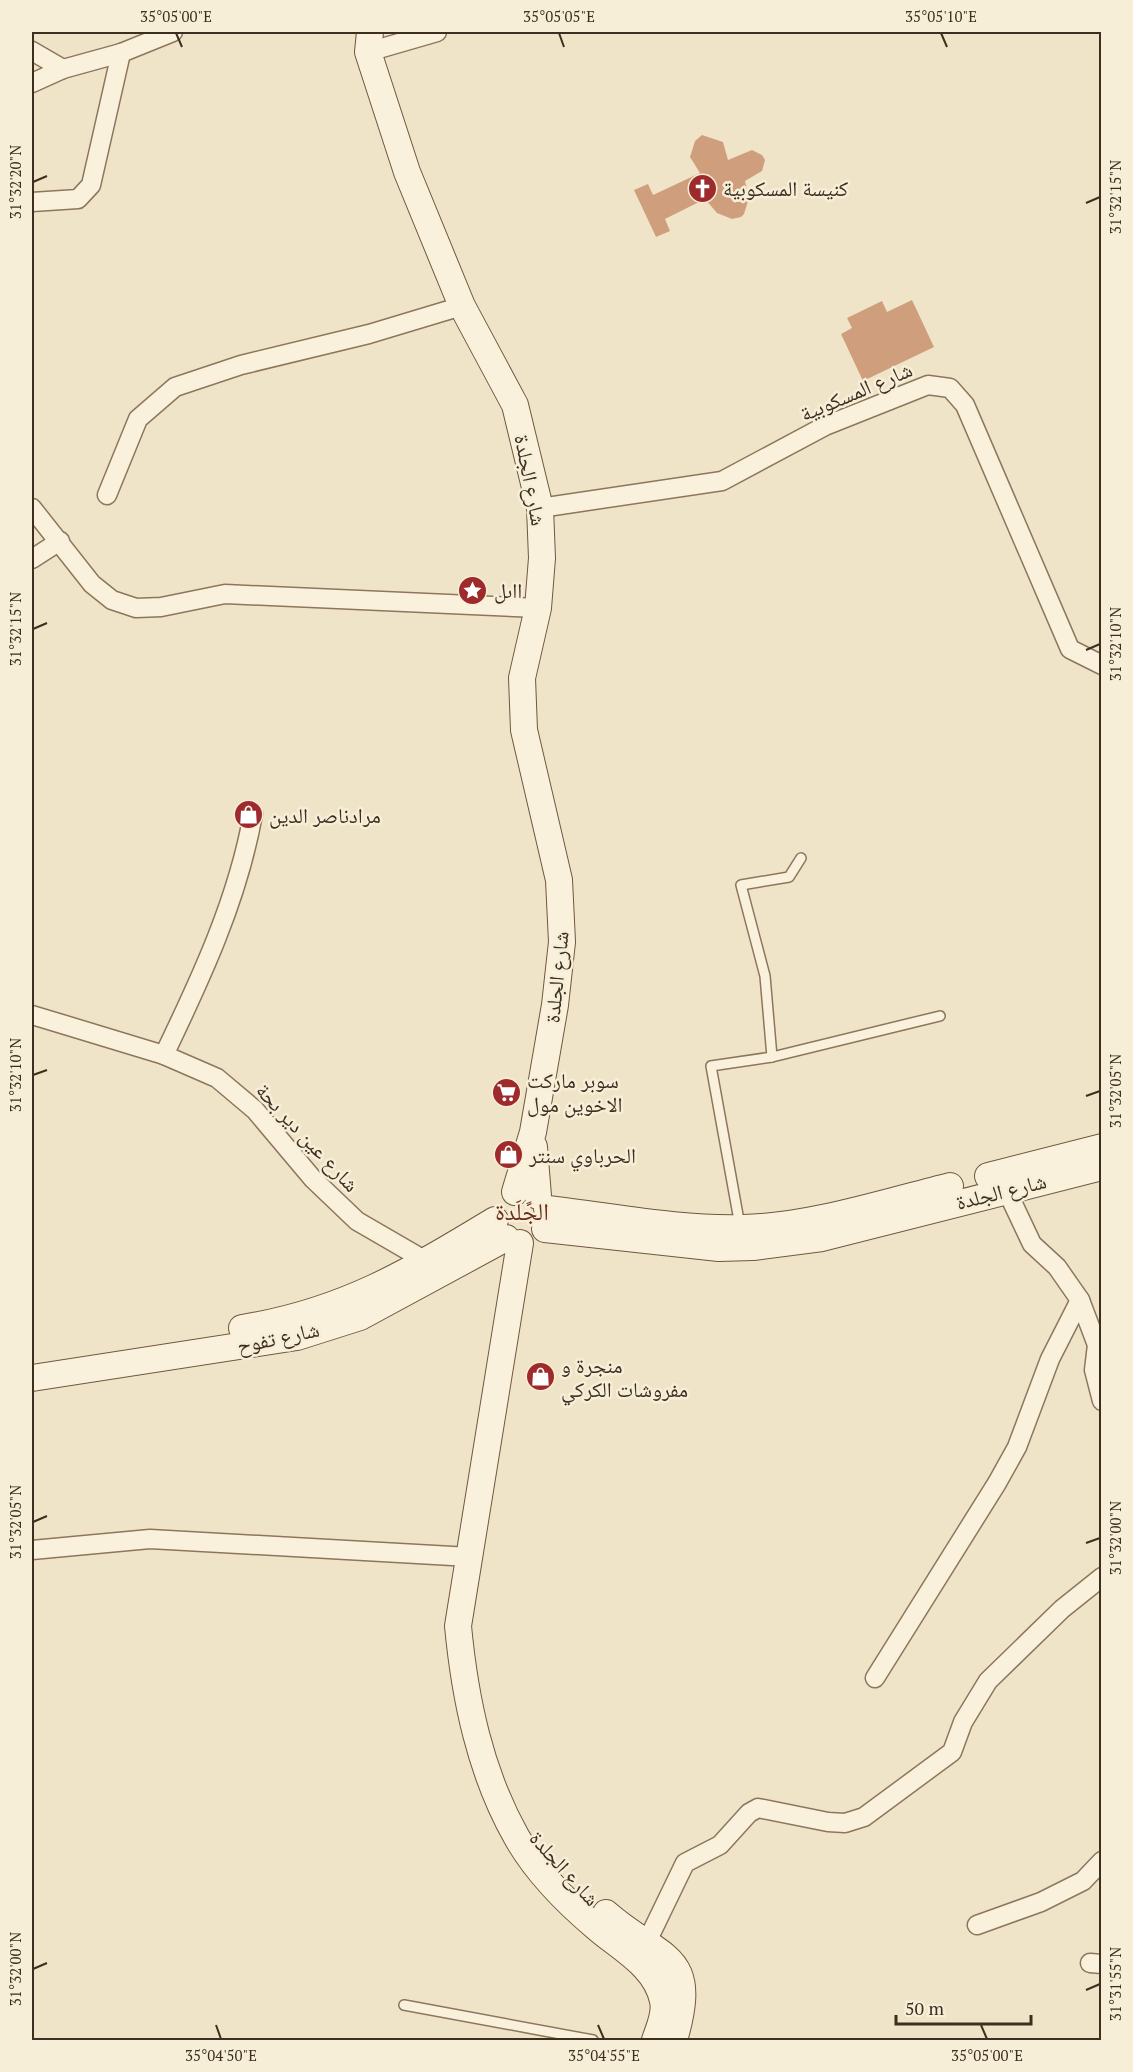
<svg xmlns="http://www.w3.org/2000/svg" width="1133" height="2072" font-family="'PT Serif','Noto Naskh Arabic',serif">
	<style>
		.building { fill: #cf9f7d }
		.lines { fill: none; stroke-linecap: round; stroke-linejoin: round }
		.lane-casing { stroke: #8d765c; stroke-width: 12 }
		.street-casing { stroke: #8d765c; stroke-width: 21 }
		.secondary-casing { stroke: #6f573f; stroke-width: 28 }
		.lane { stroke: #faf1dc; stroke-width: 9 }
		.street { stroke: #faf1dc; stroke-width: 18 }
		.secondary { stroke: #faf1dc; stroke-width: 26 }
		.ticks { fill: none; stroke: #3d2e20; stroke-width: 2 }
		.labels { text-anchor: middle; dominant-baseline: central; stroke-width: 5; stroke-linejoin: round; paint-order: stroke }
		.poi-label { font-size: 21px; fill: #3d2e20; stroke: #f7eed8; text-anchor: start }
		.street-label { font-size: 21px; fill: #3d2e20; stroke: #f7eed8 }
		.quarter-label { font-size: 24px; fill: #6b2e1e; stroke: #f7eed8 }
		.neatline { fill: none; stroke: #3d2e20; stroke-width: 2 }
		.ticks-label { font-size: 15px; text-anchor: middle; fill: #3d2e20 }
	</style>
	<rect width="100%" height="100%" fill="#f0e4c8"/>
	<g class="building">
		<polygon points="702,135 723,142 728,160 752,150 762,155 765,160 762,171 745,181 749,198 744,214 741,217 732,219 717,213 705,199 665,219 670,231 656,237 634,190 648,184 653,195 700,173 690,157 695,141"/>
		<polygon points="912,300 934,347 863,381 841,334 852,328 847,318 882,301 887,312"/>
	</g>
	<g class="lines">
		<defs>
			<g id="lane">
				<polyline points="772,1057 765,976 741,885 789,877 801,858"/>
				<polyline points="740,1226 711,1066 772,1057 940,1016"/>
				<polyline points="404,2005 593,2040"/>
			</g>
			<g id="street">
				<polyline points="32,51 63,69"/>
				<polyline points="368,52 437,32"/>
				<polyline points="32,83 63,69 121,53 173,32"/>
				<polyline points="32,202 78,199 91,185 121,53"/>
				<polyline points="107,495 138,419 175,387 241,365 369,334 462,306"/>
				<polyline points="32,508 92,584 112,600 136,608 161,607 225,594 538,608"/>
				<polyline points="540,508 722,481 825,426 928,385 950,388 965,405 1070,649 1102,665"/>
				<polyline points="32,559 60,541"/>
				<polyline points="32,1015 164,1055 217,1078 255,1110 313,1179 357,1221 426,1261 431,1268"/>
				<path d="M164,1055C201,978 238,899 253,814"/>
				<polyline points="999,1182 1006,1189 1032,1244 1057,1267 1080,1300 1097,1345 1094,1370 1102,1401"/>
				<polyline points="32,1550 150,1539 470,1557"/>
				<polyline points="875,1678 997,1483 1017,1447 1050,1359 1080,1300"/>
				<polyline points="977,1925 1041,1902 1083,1881 1102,1861"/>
				<polyline points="642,1952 685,1863 720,1845 749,1813 758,1808 828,1822 845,1823 864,1817 952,1752 963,1722 988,1681 1062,1609 1102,1577"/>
				<polyline points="1090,1963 1102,1964"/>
			</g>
			<g id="secondary">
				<polyline points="370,32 368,52 407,172 462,306 515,405 540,508 542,558 538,608 522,678 524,730 559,880 562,942 555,1005 533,1132 515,1192"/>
				<polyline points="534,1147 538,1196"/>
				<polyline points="988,1176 1102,1147"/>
				<path d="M547,1209C611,1216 678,1230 743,1228C809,1227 886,1202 950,1186"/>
				<polyline points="545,1229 719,1248 753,1247 822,1238 1102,1167"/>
				<path d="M520,1243L458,1626C465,1699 480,1772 516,1836C536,1872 566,1902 597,1928C621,1949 656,1966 663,2001C666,2014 659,2028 655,2040"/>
				<path d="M242,1328C343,1312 409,1272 495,1220"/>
				<polyline points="32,1378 297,1337 360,1317 506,1238"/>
				<path d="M606,1913C662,1962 700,1951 674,2040"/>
			</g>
		</defs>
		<use href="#lane" class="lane-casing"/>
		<use href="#street" class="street-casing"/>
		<use href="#secondary" class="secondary-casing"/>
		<use href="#lane" class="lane"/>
		<use href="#street" class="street"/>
		<use href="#secondary" class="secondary"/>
	</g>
	<path class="ticks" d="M176,33L182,47M559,33L564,47M941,33L947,47M33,182L47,176M1086,203L1100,197M33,629L47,623M1086,650L1100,644M33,1075L47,1070M1086,1096L1100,1091M33,1522L47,1516M1086,1543L1100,1538M33,1969L47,1963M1086,1990L1100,1984M216,2025L221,2039M598,2025L604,2039M981,2025L987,2039"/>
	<defs>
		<symbol id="church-disc" viewBox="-11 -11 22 22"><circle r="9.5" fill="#9e2a2b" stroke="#f7eed8"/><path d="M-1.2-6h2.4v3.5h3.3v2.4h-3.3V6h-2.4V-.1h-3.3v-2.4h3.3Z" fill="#fff"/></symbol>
		<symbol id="sight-disc" viewBox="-11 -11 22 22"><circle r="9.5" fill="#9e2a2b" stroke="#f7eed8"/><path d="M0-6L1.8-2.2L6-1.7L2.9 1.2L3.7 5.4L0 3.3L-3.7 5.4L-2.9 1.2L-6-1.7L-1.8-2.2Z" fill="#fff"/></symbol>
		<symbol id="shop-disc" viewBox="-11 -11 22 22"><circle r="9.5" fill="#9e2a2b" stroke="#f7eed8"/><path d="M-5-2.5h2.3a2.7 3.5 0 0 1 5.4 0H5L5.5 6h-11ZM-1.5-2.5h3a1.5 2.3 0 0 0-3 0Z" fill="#fff"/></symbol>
		<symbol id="supermarket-disc" viewBox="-11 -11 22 22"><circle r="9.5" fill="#9e2a2b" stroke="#f7eed8"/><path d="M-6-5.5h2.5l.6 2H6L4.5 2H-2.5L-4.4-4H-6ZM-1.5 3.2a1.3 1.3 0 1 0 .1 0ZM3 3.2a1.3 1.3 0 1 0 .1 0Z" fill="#fff"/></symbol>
	</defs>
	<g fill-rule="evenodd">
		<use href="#church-disc" x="686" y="172" width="33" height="33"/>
		<use href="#sight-disc" x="456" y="574" width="33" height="33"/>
		<use href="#shop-disc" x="232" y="798" width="33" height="33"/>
		<use href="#supermarket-disc" x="490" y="1076" width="33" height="33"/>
		<use href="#shop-disc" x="492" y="1138" width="33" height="33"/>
		<use href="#shop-disc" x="524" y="1360" width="33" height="33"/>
	</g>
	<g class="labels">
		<g class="poi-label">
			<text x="723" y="188">كنيسة المسكوبية</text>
			<text x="494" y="590">ااىل</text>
			<text x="269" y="815">مرادناصر الدين</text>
			<text x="527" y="1080">سوبر ماركت<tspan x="527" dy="24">الاخوين مول</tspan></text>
			<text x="529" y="1155">الحرباوي سنتر</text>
			<text x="561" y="1365">منجرة و<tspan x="561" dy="24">مفروشات الكركي</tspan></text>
		</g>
		<g class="street-label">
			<text transform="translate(856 391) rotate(-23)">شارع المسكوبية</text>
			<text transform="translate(531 480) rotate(79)">شارع الجلدة</text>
			<text transform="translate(556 977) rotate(-84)">شارع الجلدة</text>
			<text transform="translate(308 1137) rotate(47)">شارع عين دير بحة</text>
			<text transform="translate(1001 1191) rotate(-14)">شارع الجلدة</text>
			<text transform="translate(278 1337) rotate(-12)">شارع تفوح</text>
			<text transform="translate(565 1868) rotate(48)">شارع الجلدة</text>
		</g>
		<g class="quarter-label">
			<text x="522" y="1211">الجًلَدة</text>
		</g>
	</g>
	<rect width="1133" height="2072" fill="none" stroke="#f7eed8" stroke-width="66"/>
	<path d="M896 2015v9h135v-9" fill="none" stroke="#3d2e20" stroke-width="3"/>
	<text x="905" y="2015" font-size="18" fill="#3d2e20" stroke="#f7eed8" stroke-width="4.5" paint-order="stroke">50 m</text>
	<rect x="33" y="33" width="1067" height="2006" class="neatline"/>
	<g class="ticks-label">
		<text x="176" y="22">35°05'00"E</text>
		<text x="559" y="22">35°05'05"E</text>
		<text x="941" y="22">35°05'10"E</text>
		<text transform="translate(16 182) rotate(-90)" y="5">31°32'20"N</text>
		<text transform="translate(1116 197) rotate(-90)" y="5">31°32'15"N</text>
		<text transform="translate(16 629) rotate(-90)" y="5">31°32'15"N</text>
		<text transform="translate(1116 644) rotate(-90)" y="5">31°32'10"N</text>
		<text transform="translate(16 1075) rotate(-90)" y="5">31°32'10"N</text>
		<text transform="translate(1116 1091) rotate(-90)" y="5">31°32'05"N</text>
		<text transform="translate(16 1522) rotate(-90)" y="5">31°32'05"N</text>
		<text transform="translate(1116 1538) rotate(-90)" y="5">31°32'00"N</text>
		<text transform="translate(16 1969) rotate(-90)" y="5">31°32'00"N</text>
		<text transform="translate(1116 1984) rotate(-90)" y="5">31°31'55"N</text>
		<text x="221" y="2061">35°04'50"E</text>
		<text x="604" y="2061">35°04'55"E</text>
		<text x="987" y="2061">35°05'00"E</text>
	</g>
</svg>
